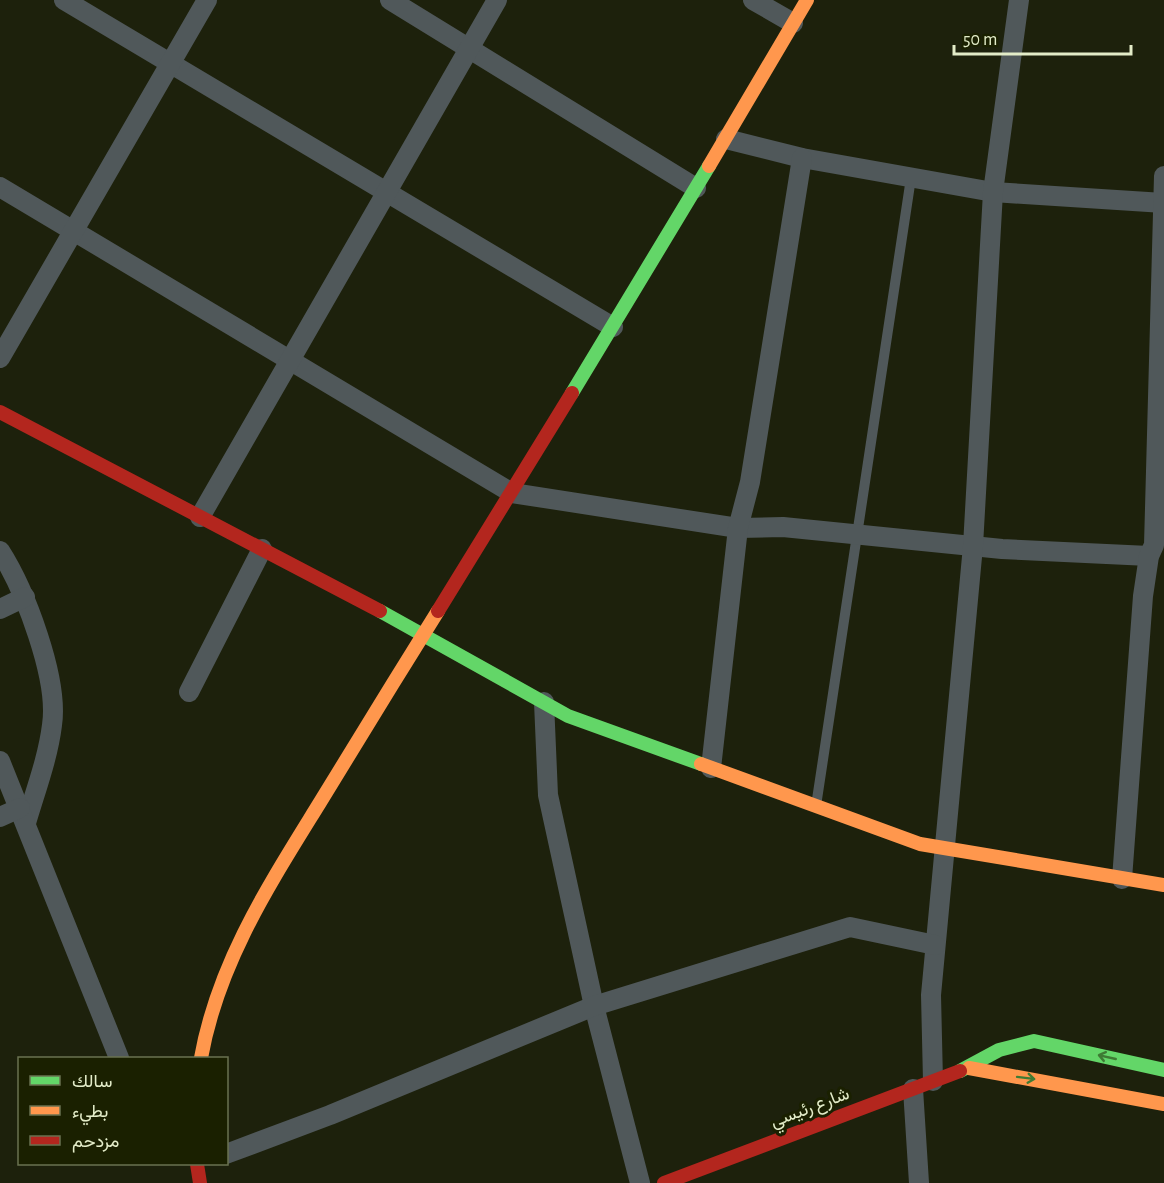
<svg xmlns="http://www.w3.org/2000/svg" width="1164" height="1183" font-family="'Alegreya Sans',Vazirmatn,sans-serif">
	<style>
		.lines { fill: none; stroke-linecap: round; stroke-linejoin: round }
		.lane { stroke: #50585a; stroke-width: 10 }
		.street { stroke: #50585a; stroke-width: 20 }
		.fast { stroke: #63d668; stroke-width: 14 }
		.slow { stroke: #ff974d; stroke-width: 14 }
		.jam { stroke: #b3261e; stroke-width: 14 }
		.oneway { stroke: #3e7b34 }
		.labels { text-anchor: middle; dominant-baseline: central; stroke-width: 6; stroke-linejoin: round; paint-order: stroke }
		.street-label { font-size: 18px; fill: #e3ecc8; stroke: #1a2000 }
	</style>
	<rect width="100%" height="100%" fill="#1d210c"/>
	<g class="lines">
		<polyline class="lane" points="816,806 911,178"/>
		<g class="street">
			<polyline points="64,0 613,327"/>
			<polyline points="390,0 696,188"/>
			<polyline points="753,0 793,23"/>
			<polyline points="726,139 802,158 993,192 1164,203"/>
			<polyline points="0,187 512,493 738,528 783,527 1002,549 1149,556"/>
			<polyline points="0,358 207,0"/>
			<polyline points="200,517 497,0"/>
			<path d="M0,551C25,590 59,679 52,725C48,758 35,792 26,823"/>
			<polyline points="0,609 25,597"/>
			<polyline points="189,692 262,549"/>
			<polyline points="544,702 548,795 594,1006 640,1183"/>
			<polyline points="0,761 119,1058"/>
			<polyline points="711,768 738,528 750,482 802,158"/>
			<polyline points="0,817 20,808"/>
			<polyline points="1122,879 1143,596 1149,556 1154,545 1164,176"/>
			<polyline points="933,1081 931,995 973,546 993,192 1019,0"/>
			<polyline points="913,1089 919,1183"/>
			<polyline points="226,1154 330,1115 594,1006 850,927 935,945"/>
		</g>
		<g class="fast">
			<polyline points="572,393 709,166"/>
			<polyline points="380,611 568,716 701,764"/>
			<polyline points="960,1071 999,1050 1034,1041 1164,1070"/>
		</g>
		<g class="slow">
			<polyline points="709,166 807,0"/>
			<polyline points="701,764 920,844 1164,885"/>
			<path d="M201,1058C218,963 269,885 319,804C358,740 398,675 438,611"/>
			<polyline points="969,1068 1164,1104"/>
		</g>
		<g class="jam">
			<polyline points="0,412 380,611"/>
			<polyline points="438,611 572,393"/>
			<polyline points="197,1164 200,1183"/>
			<polyline points="664,1183 960,1071"/>
		</g>
	</g>
	<defs><path id="oneway-shaft" d="M-6 0H5M1.5-3L5.5 0L1.5 3" fill="none" stroke-width="1.6" stroke-linecap="round" stroke-linejoin="round" transform="scale(1.5)"/></defs>
	<g class="oneway">
		<use href="#oneway-shaft" transform="translate(1107 1057) rotate(-167)"/>
		<use href="#oneway-shaft" transform="translate(1026 1078) rotate(7)"/>
	</g>
	<g class="labels">
		<g class="street-label">
			<text transform="translate(810 1108) rotate(-21)">شارع رئيسي</text>
		</g>
	</g>
	<rect x="18" y="1057" width="210" height="108" fill="#1a2000" stroke="#6a7250" stroke-width="1.5"/>
	<rect x="30" y="1076" width="30" height="9" fill="#63d668" stroke="#6a7250" stroke-width="1.5"/>
	<text x="72" y="1087" font-size="18" fill="#e3ecc8">سالك</text>
	<rect x="30" y="1106" width="30" height="9" fill="#ff974d" stroke="#6a7250" stroke-width="1.5"/>
	<text x="72" y="1117" font-size="18" fill="#e3ecc8">بطيء</text>
	<rect x="30" y="1136" width="30" height="9" fill="#b3261e" stroke="#6a7250" stroke-width="1.5"/>
	<text x="72" y="1147" font-size="18" fill="#e3ecc8">مزدحم</text>
	<path d="M954 45v9h177v-9" fill="none" stroke="#e3ecc8" stroke-width="3"/>
	<text x="963" y="45" font-size="18" fill="#e3ecc8" stroke="#1a2000" stroke-width="4.5" paint-order="stroke">50 m</text>
</svg>
